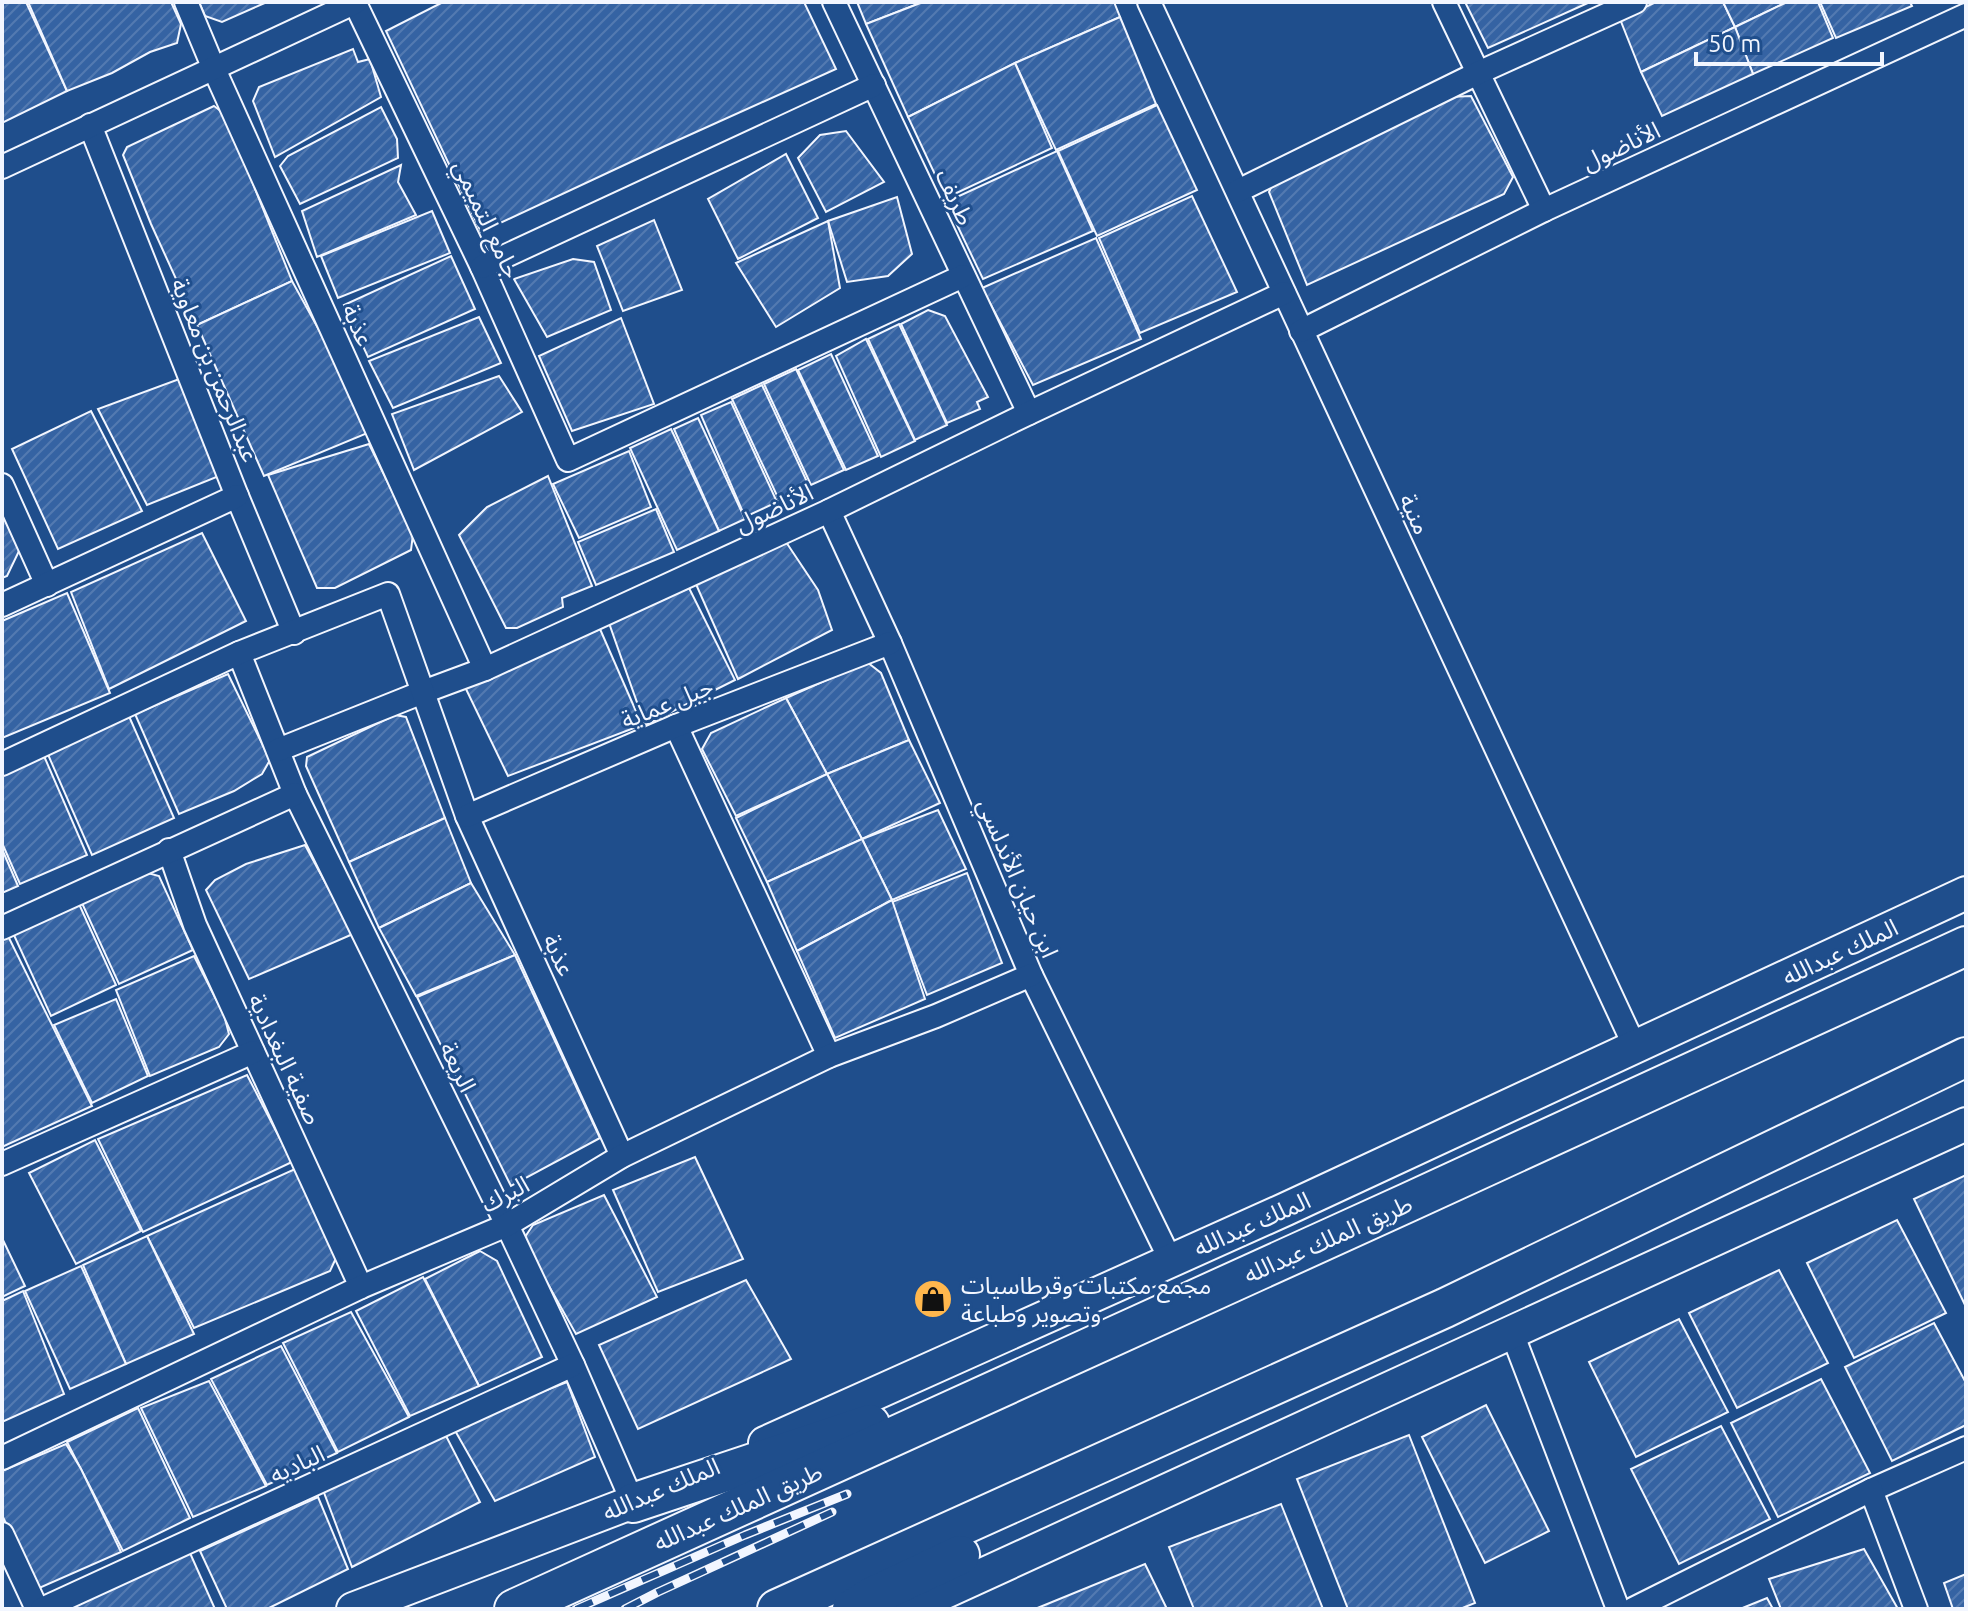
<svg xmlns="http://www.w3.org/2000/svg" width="1968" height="1611" font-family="Ubuntu,'Noto Sans Arabic',sans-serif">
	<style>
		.building { fill: url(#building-hatch); stroke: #f2f6ff; stroke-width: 2 }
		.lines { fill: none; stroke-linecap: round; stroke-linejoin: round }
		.minor-casing { stroke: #f2f6ff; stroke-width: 26 }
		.secondary-casing { stroke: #f2f6ff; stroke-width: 36 }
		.trunk-casing { stroke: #f2f6ff; stroke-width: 42 }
		.minor { stroke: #1f4e8c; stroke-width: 22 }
		.secondary { stroke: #1f4e8c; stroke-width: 32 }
		.trunk { stroke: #1f4e8c; stroke-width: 38 }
		.rail-casing { stroke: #f2f6ff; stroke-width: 9 }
		.rail { stroke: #1f4e8c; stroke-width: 6; stroke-dasharray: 18; stroke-linecap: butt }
		.labels { text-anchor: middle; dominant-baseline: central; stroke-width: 6; stroke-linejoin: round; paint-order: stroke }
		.street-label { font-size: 24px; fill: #f2f6ff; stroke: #1f4e8c }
		.poi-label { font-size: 24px; fill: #f2f6ff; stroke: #1f4e8c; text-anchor: start }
	</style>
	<defs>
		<pattern id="building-hatch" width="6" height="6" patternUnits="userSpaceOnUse" patternTransform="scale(2)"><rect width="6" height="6" fill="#3563a3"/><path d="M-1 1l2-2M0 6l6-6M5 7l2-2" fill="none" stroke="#537ab1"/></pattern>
	</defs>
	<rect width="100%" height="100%" fill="#1f4e8c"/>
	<g class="building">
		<polygon points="2,2 26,2 67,91 2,123"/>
		<polygon points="28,2 171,2 181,24 177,43 150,52 112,73 67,91"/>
		<polygon points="199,2 267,2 222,22 205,16"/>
		<polygon points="443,2 804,2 836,69 665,146 481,232 386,31"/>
		<polygon points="857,2 923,2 866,24"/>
		<polygon points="923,2 1114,2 1120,17 1015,63 908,117 866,24"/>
		<polygon points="1465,2 1590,2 1488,48"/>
		<polygon points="1656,2 1723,2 1735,27 1641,72 1620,19"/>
		<polygon points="1723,2 1787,2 1735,27"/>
		<polygon points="1787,2 1818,2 1833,38 1753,74 1735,27"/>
		<polygon points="1820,2 1910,2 1912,6 1836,38"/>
		<polygon points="1120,17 1156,104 1056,150 1015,63"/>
		<polygon points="1735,27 1753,74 1662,116 1641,72"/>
		<polygon points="353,49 358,62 370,59 381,97 275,157 253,101 259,87"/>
		<polygon points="1015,63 1052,148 946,198 908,117"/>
		<polygon points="1471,96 1513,177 1504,194 1307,285 1269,192 1275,179 1448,97"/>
		<polygon points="1157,105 1197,190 1097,236 1058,151"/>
		<polygon points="214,106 222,112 229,124 292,281 197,325 151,224 123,155 127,147"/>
		<polygon points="381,107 397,139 398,158 300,204 280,166 288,156"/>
		<polygon points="846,131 884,182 826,212 798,158 820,135"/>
		<polygon points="1057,151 1093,231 983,279 946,202"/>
		<polygon points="786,154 818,218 738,259 708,199"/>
		<polygon points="401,165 398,182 416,215 317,257 302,211"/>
		<polygon points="1192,196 1237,292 1140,333 1099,238"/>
		<polygon points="897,197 912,254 888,276 847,282 828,221"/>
		<polygon points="432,211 450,253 338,298 321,256"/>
		<polygon points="654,220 682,290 623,311 597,246"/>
		<polygon points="828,221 840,288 776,327 736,263"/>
		<polygon points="1096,238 1141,339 1033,385 982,288"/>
		<polygon points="451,256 475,309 368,357 344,305"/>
		<polygon points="573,259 594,262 611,310 547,337 514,279"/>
		<polygon points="292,281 366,415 370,432 264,476 197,325"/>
		<polygon points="928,310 945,316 988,397 977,402 980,409 947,423 901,324"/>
		<polygon points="479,317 501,363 393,408 369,361"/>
		<polygon points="621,318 654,404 572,431 539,356"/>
		<polygon points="899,324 947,425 915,440 868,339"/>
		<polygon points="866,339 915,441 881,457 836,356"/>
		<polygon points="831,354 878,456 846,470 798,370"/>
		<polygon points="796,369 844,470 811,485 764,384"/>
		<polygon points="499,376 522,412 414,470 392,414"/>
		<polygon points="182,378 224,474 147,505 98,409"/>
		<polygon points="762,385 809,486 779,500 732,399"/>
		<polygon points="731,402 777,502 745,517 701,415"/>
		<polygon points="91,411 142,511 58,549 12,449"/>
		<polygon points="698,418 745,519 719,531 674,429"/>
		<polygon points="671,429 719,531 677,550 630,448"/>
		<polygon points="369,444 413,534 411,550 335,588 317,588 268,475"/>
		<polygon points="629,451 651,507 579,538 553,484"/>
		<polygon points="548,476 592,586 562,598 563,607 517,628 506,628 459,535 487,507"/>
		<polygon points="656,509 674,552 596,585 578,542"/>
		<polygon points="2,514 20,549 7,576 2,578"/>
		<polygon points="202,533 246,621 109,689 71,592"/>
		<polygon points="784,539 818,590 832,630 738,679 695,582"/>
		<polygon points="689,588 735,680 645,725 609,623"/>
		<polygon points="67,593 110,693 2,738 2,621"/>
		<polygon points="600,629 642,725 508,776 465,687"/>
		<polygon points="867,662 881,673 909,740 827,774 786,698"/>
		<polygon points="228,674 270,760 262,774 234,791 179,814 135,714"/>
		<polygon points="786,698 827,774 736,816 702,749 711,733"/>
		<polygon points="128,714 174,818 92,855 46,750"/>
		<polygon points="395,715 406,717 445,818 349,862 306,766 307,757"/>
		<polygon points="909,740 940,803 862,839 827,774"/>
		<polygon points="44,756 87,855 20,884 2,843 2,775"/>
		<polygon points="827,774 862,839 767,882 736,818"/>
		<polygon points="938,810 966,869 892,900 862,839"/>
		<polygon points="445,818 471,883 379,928 349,862"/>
		<polygon points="862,839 892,900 797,951 767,882"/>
		<polygon points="305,845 353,934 249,979 206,890 215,880 246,864"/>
		<polygon points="2,849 18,886 2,893"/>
		<polygon points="144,872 159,876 193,950 119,984 81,901"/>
		<polygon points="967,873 1002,963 927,995 892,902"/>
		<polygon points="471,883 515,955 416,996 379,928"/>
		<polygon points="892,900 925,999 835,1038 797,951"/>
		<polygon points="79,904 116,985 51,1016 13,933"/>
		<polygon points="8,936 92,1106 2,1147 2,938"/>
		<polygon points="515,955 600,1138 511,1186 417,997"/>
		<polygon points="194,956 224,1015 229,1034 219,1047 150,1076 116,990"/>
		<polygon points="116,999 148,1076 92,1103 54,1025"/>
		<polygon points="247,1075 292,1162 143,1232 98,1139"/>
		<polygon points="95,1140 141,1231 76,1264 29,1173"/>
		<polygon points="695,1157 743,1259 658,1292 613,1190"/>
		<polygon points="295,1169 337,1256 330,1271 194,1328 147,1236"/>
		<polygon points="1966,1175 1966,1307 1914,1199"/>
		<polygon points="604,1195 657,1297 576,1334 523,1240 533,1225"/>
		<polygon points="1897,1220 1946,1313 1854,1358 1807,1263"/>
		<polygon points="147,1236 194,1334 126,1364 83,1265"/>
		<polygon points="2,1238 25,1286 2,1297"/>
		<polygon points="480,1251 497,1261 542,1357 479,1386 425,1279"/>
		<polygon points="81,1266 126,1364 70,1389 25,1291"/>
		<polygon points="1779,1270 1828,1363 1737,1408 1689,1313"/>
		<polygon points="423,1277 479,1386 410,1416 356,1311"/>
		<polygon points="746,1280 791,1359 638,1429 599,1345"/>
		<polygon points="23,1291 64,1394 2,1422 2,1301"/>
		<polygon points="351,1312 409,1417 338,1452 283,1343"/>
		<polygon points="1679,1319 1728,1412 1636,1457 1589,1362"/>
		<polygon points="1934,1323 1966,1383 1966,1425 1892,1461 1845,1367"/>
		<polygon points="281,1346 337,1453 267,1485 211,1379"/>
		<polygon points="1821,1379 1870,1473 1778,1517 1731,1423"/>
		<polygon points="209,1381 266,1486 193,1517 141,1408"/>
		<polygon points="567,1382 595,1457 495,1501 453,1427"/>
		<polygon points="1486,1405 1549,1531 1485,1563 1422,1437"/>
		<polygon points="138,1408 190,1518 123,1551 67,1442"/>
		<polygon points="1721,1426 1770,1519 1679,1564 1631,1469"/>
		<polygon points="444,1432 480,1502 352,1567 323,1490"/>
		<polygon points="1409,1435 1475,1603 1460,1609 1348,1609 1297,1479"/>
		<polygon points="66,1444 81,1469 121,1552 37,1589 2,1515 2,1471"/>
		<polygon points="318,1497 348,1569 267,1609 227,1609 200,1551"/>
		<polygon points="1281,1504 1323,1609 1194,1609 1169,1547"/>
		<polygon points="1864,1549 1898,1609 1781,1609 1769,1579"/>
		<polygon points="190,1553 215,1609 64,1609"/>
		<polygon points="1145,1564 1167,1609 1035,1609"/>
		<polygon points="1966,1574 1966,1609 1953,1609 1944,1583"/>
		<polygon points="1767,1598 1773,1609 1740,1609"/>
	</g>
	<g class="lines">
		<defs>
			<g id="minor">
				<polyline points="186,2 214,69 485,669"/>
				<polyline points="834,2 1029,413"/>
				<polyline points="1149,2 1635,1047"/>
				<polyline points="1444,2 1544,210"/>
				<polyline points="355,3 482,267 568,460 963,276"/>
				<polyline points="90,125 237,496 294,633"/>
				<polyline points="2,167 356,2"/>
				<polyline points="1238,191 1478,73 1635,2"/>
				<polyline points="482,267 874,85"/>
				<polyline points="1301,331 1544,210 1966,15"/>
				<polyline points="2,485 47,585"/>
				<polyline points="829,511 890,643 1031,975 1171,1261"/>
				<polyline points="2,605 237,496"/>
				<polyline points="239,653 295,794 507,1225 573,1365 633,1503"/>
				<polyline points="676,726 829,1056"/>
				<polyline points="278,750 423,692 485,669 829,511 1029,413 1284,293"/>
				<polyline points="2,764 239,653 388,594 467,816 622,1156"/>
				<polyline points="467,816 676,726 890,643"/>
				<polyline points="169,850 195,925 361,1287"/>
				<polyline points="2,928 295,794"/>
				<polyline points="2,1164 253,1052"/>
				<polyline points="1512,1333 1618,1609"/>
				<polyline points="2,1458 361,1287 507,1225 622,1156 829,1056 936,1016 1031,975"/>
				<polyline points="1871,1490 1966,1448"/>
				<polyline points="2,1534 37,1609"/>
				<polyline points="42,1609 573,1365"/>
				<polyline points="1633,1609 1871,1490 1916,1609"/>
			</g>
			<g id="secondary">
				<polyline points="765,1443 1286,1209 1966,893"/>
				<polyline points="353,1609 654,1494"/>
				<polyline points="908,1609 1966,1124"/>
			</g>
			<g id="trunk">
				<polyline points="633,1503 870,1424"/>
				<polyline points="514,1609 1409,1202 1966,946"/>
				<polyline points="777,1609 1445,1308 1966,1057"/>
				<polyline points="852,1609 871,1597 960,1555"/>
			</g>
		</defs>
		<use href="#minor" class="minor-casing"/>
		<use href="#secondary" class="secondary-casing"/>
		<use href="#trunk" class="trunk-casing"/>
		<use href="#minor" class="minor"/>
		<use href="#secondary" class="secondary"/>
		<use href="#trunk" class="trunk"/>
		<defs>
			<g id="rail">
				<polyline points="576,1609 745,1535 847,1494"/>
				<polyline points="625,1609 658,1592 832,1512"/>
			</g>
		</defs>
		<use href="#rail" class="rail-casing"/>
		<use href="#rail" class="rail"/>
	</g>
	<defs>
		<symbol id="shop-disc" viewBox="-11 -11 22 22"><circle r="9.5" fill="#ffb74d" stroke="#1f4e8c"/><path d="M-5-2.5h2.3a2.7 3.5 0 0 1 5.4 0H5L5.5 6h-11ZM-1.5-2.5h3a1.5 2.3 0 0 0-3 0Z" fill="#111"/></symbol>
	</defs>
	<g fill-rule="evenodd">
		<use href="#shop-disc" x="911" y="1277" width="44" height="44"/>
	</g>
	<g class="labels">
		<g class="street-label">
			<text transform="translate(1621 146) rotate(-25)">الأناضول</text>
			<text transform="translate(955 197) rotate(65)">طريف</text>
			<text transform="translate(487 219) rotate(65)">جامع التميمي</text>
			<text transform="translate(358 325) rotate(66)">عذبة</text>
			<text transform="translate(215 370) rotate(68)">عبدالرحمن بن معاوية</text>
			<text transform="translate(774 508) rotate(-25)">الأناضول</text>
			<text transform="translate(1415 514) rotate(65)">منية</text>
			<text transform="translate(667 703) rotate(-22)">جبل عماية</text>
			<text transform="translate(1018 878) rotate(67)">ابن حيان الأندلسي</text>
			<text transform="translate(1840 952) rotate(-25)">الملك عبدالله</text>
			<text transform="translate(559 955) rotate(65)">عذبة</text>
			<text transform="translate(285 1059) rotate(65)">صفية البغدادية</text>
			<text transform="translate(458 1067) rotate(64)">الريعة</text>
			<text transform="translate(505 1194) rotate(-28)">البرك</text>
			<text transform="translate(1252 1224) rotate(-24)">الملك عبدالله</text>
			<text transform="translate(1328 1239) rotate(-24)">طريق الملك عبدالله</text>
			<text transform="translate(297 1464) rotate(-25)">الباديه</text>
			<text transform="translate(661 1489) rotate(-23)">الملك عبدالله</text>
			<text transform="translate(738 1507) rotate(-24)">طريق الملك عبدالله</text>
		</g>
		<g class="poi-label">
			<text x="961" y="1285">مجمع مكتبات وقرطاسيات<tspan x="961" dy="28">وتصوير وطباعة</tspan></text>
		</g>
	</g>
	<rect width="1968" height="1611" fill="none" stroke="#f2f6ff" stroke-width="8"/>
	<path d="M1696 52v12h186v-12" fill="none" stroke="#f2f6ff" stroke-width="4"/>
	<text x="1708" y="52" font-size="24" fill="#f2f6ff" stroke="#1f4e8c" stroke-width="6" paint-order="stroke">50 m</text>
</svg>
